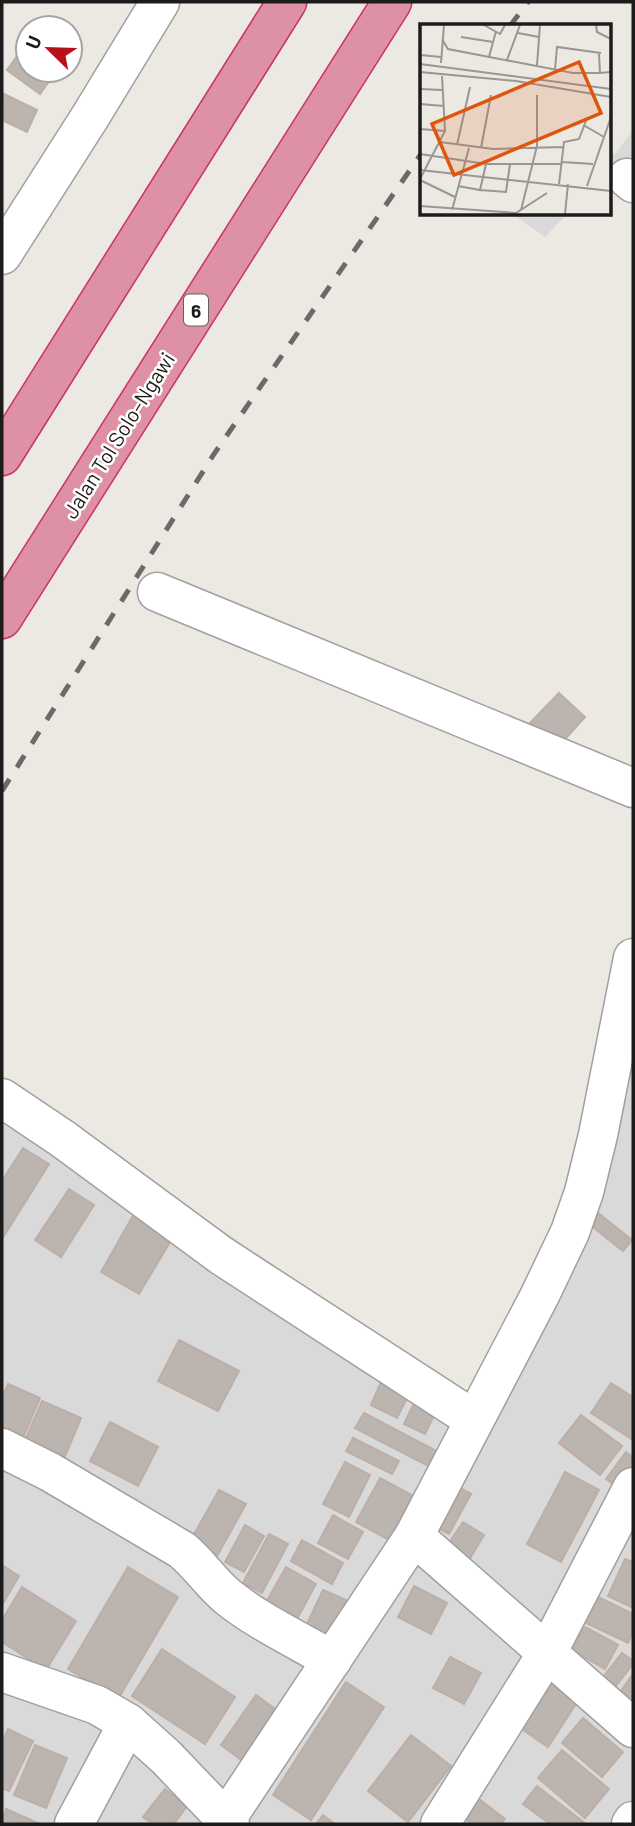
<svg xmlns="http://www.w3.org/2000/svg" width="635" height="1826" font-family="Barlow,sans-serif">
	<style>
		.residential { fill: #dad9d9 }
		.building { fill: #bcb4af; stroke: #bdaea6; stroke-width: 2 }
		.lines { fill: none; stroke-linecap: round; stroke-linejoin: round }
		.minor-casing { stroke: #a0a0a0; stroke-width: 41 }
		.highway-casing { stroke: #c83270; stroke-width: 41 }
		.minor { stroke: #fff; stroke-width: 38 }
		.highway { stroke: #de90a4; stroke-width: 38 }
		.rail { stroke: #6a6a6a; stroke-width: 5; stroke-dasharray: 14 14; stroke-linecap: butt }
		.labels { text-anchor: middle; dominant-baseline: central; stroke-width: 5; stroke-linejoin: round; paint-order: stroke }
		.shield { fill: #fff; stroke: #606060; stroke-width: 2 }
		.shield-label { font-size: 19px; font-weight: bold; fill: #1c1c1c }
		.street-label { font-size: 21px; fill: #1c1c1c; stroke: #fff }
		.inset-road { fill: none; stroke: #999693; stroke-width: 2 }
		.view { fill: #de560d; fill-opacity: 0.15; stroke: #de560d; stroke-width: 3.5 }
		.inset-edge { fill: none; stroke: #1c1c1c; stroke-width: 3.5 }
	</style>
	<rect width="100%" height="100%" fill="#ece8e2"/>
	<g class="residential">
		<polygon points="633,130 633,188 609,171 609,150 615,154"/>
		<polygon points="513,214 567,214 545,237"/>
		<polygon points="633,933 633,1824 2,1824 2,1092 210,1222 470,1398 573,1192 613,981"/>
	</g>
	<g class="building">
		<polygon points="28,41 28,70 57,70 40,94 7,70"/>
		<polygon points="2,93 37,110 27,132 2,120"/>
		<polygon points="559,693 585,717 557,748 530,723"/>
		<polygon points="23,1148 49,1164 2,1239 2,1181"/>
		<polygon points="69,1189 94,1205 61,1257 35,1240"/>
		<polygon points="597,1212 632,1240 623,1251 588,1223"/>
		<polygon points="134,1214 173,1237 139,1294 101,1272"/>
		<polygon points="179,1340 239,1371 218,1411 158,1381"/>
		<polygon points="383,1377 411,1390 397,1418 371,1405"/>
		<polygon points="611,1383 633,1397 633,1440 591,1413"/>
		<polygon points="8,1384 40,1398 19,1447 2,1439 2,1397"/>
		<polygon points="419,1393 440,1403 425,1434 404,1424"/>
		<polygon points="42,1401 81,1418 61,1466 21,1449"/>
		<polygon points="364,1413 442,1454 434,1469 355,1428"/>
		<polygon points="581,1415 622,1446 600,1475 559,1443"/>
		<polygon points="110,1422 158,1447 138,1486 90,1461"/>
		<polygon points="353,1438 399,1461 392,1474 346,1451"/>
		<polygon points="626,1452 633,1458 633,1469 619,1488 606,1479"/>
		<polygon points="345,1462 370,1475 349,1517 323,1504"/>
		<polygon points="565,1472 599,1490 561,1562 527,1544"/>
		<polygon points="380,1478 413,1496 389,1540 356,1522"/>
		<polygon points="453,1484 471,1494 449,1534 430,1524"/>
		<polygon points="219,1490 246,1504 212,1565 185,1550"/>
		<polygon points="333,1515 363,1532 348,1559 318,1543"/>
		<polygon points="463,1522 484,1535 469,1560 447,1546"/>
		<polygon points="245,1525 264,1536 244,1572 225,1562"/>
		<polygon points="269,1534 288,1544 262,1593 243,1583"/>
		<polygon points="302,1540 343,1563 332,1584 291,1561"/>
		<polygon points="625,1559 633,1562 633,1608 608,1596"/>
		<polygon points="2,1565 19,1576 2,1605"/>
		<polygon points="128,1567 178,1597 118,1699 68,1669"/>
		<polygon points="286,1567 316,1584 296,1621 265,1604"/>
		<polygon points="414,1586 447,1603 431,1634 398,1617"/>
		<polygon points="22,1587 76,1621 46,1670 2,1642 2,1620"/>
		<polygon points="323,1590 346,1600 329,1639 305,1628"/>
		<polygon points="596,1596 633,1614 633,1632 628,1643 584,1622"/>
		<polygon points="585,1627 618,1645 605,1669 571,1650"/>
		<polygon points="162,1649 235,1697 205,1744 132,1696"/>
		<polygon points="622,1653 633,1661 633,1664 612,1691 600,1681"/>
		<polygon points="450,1657 481,1673 464,1704 433,1688"/>
		<polygon points="633,1674 633,1710 616,1698"/>
		<polygon points="549,1675 581,1696 548,1747 516,1725"/>
		<polygon points="346,1682 384,1707 311,1820 273,1795"/>
		<polygon points="256,1695 278,1711 243,1761 221,1745"/>
		<polygon points="583,1718 623,1752 602,1777 562,1743"/>
		<polygon points="8,1729 33,1741 9,1791 2,1788 2,1742"/>
		<polygon points="411,1735 451,1766 408,1822 368,1791"/>
		<polygon points="35,1745 67,1758 46,1808 14,1795"/>
		<polygon points="562,1750 609,1789 585,1818 538,1778"/>
		<polygon points="537,1786 586,1824 550,1824 523,1804"/>
		<polygon points="165,1789 187,1806 174,1824 153,1824 143,1817"/>
		<polygon points="471,1793 505,1819 501,1824 472,1824 456,1812"/>
		<polygon points="6,1809 40,1824 2,1824"/>
		<polygon points="323,1815 335,1824 316,1824"/>
	</g>
	<g class="lines">
		<defs>
			<g id="minor">
				<polyline points="627,178 633,183"/>
				<polyline points="2,255 90,117 160,2"/>
				<polyline points="157,592 633,788"/>
				<polyline points="2,1098 63,1139 222,1256 473,1419"/>
				<path d="M2,1448L50,1472L182,1550C199,1564 211,1583 228,1597C259,1622 298,1640 332,1660"/>
				<polyline points="414,1536 633,1728"/>
				<polyline points="2,1672 97,1705 128,1723 166,1757 230,1824"/>
				<polyline points="226,1819 414,1536 540,1295 570,1232 584,1192 598,1135 633,958"/>
				<polyline points="74,1824 128,1723"/>
				<polyline points="440,1824 547,1653 633,1487"/>
				<polyline points="631,1824 633,1821"/>
			</g>
			<g id="highway">
				<polyline points="2,456 287,2"/>
				<polyline points="2,619 392,2"/>
			</g>
		</defs>
		<use href="#minor" class="minor-casing"/>
		<use href="#highway" class="highway-casing"/>
		<use href="#minor" class="minor"/>
		<use href="#highway" class="highway"/>
		<g class="rail">
			<polyline points="510,26 528,2"/>
			<polyline points="2,791 214,454 421,154"/>
		</g>
	</g>
	<g class="labels">
		<rect class="shield" x="184" y="294.5" width="24" height="31" rx="5"/>
		<g class="shield-label">
			<text x="196" y="310">6</text>
		</g>
		<g class="street-label">
			<text transform="translate(118 435) rotate(-58)">Jalan Tol Solo–Ngawi</text>
		</g>
	</g>
	<g transform="translate(420 24)">
		<rect width="191" height="191" fill="#ece8e2"/>
		<path class="inset-road" d="M64,1L80,10L85,1M176,1L177,8L191,15M98,9L119,13M41,13L73,18M22,15L28,25L153,49H180M179,30L180,49L191,48M0,31L21,33M69,33L76,7M87,36L100,1M21,39L24,1M0,40L191,65M117,41L120,1M135,46L137,23L181,29M0,48L96,57L191,73M0,65L22,66M0,80L24,82M165,102L184,113M0,105L25,107M20,118L73,125L143,123M37,121L50,63M61,124L71,71M0,130L66,140H141M142,138L173,140M0,146L191,167M0,155L25,107L22,52M0,156L35,173M139,160L144,118L159,115L167,94M38,162L60,166L66,140M167,162L191,93M60,166L86,168L90,140M0,182L96,189L127,169M32,186L49,124M101,186L117,122V71M145,190L148,160"/>
		<path class="view" d="M159,38L181,89L34,151L12,100Z"/>
		<rect width="191" height="191" class="inset-edge"/>
	</g>
	<rect width="635" height="1826" fill="none" stroke="#1c1c1c" stroke-width="7"/>
	<g transform="translate(49 49) rotate(293)"><circle r="33" fill="#ffffff" stroke="#a4a4a4" stroke-width="2"/>
	<path d="M0-5L12 26L0 18L-12 26Z" fill="#b7101c"/>
	<text y="-10" font-size="19" font-weight="bold" text-anchor="middle" fill="#1c1c1c">U</text>
	</g>
</svg>
